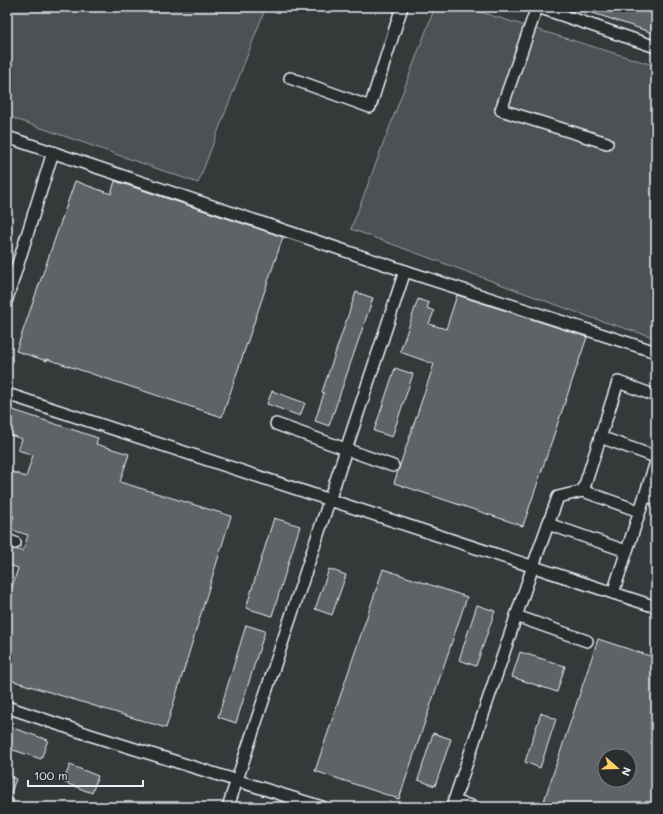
<svg xmlns="http://www.w3.org/2000/svg" width="663" height="814" font-family="Mali,sans-serif">
	<style>
		.green { fill: #4d5152; stroke: #9aa1a5 }
		.building { fill: #5f6365; stroke: #e8f1f8; fill-rule: evenodd }
		.lines { fill: none; stroke-linecap: round; stroke-linejoin: round }
		.minor-casing { stroke: #e8f1f8; stroke-width: 14 }
		.minor { stroke: #2a2d2e; stroke-width: 11 }
	</style>
	<rect width="100%" height="100%" fill="#35393a"/>
	<filter id="ink" filterUnits="userSpaceOnUse"><feTurbulence type="fractalNoise" baseFrequency=".025" numOctaves="2"/><feDisplacementMap in="SourceGraphic" scale="8" xChannelSelector="R" yChannelSelector="G"/><feConvolveMatrix kernelMatrix="1 2 1 2 8 2 1 2 1" color-interpolation-filters="sRGB"/></filter>
	<g filter="url(#ink)">
		<g class="green">
			<polygon points="7,7 266,7 198,183 7,116"/>
			<polygon points="435,7 464,7 656,66 656,338 592,318 351,229"/>
		</g>
		<g class="building">
			<polygon points="578,7 656,7 656,34 578,8"/>
			<polygon points="75,181 111,194 115,181 283,237 222,417 47,359 47,361 16,351"/>
			<polygon points="356,292 373,298 329,426 315,421 324,393 322,392"/>
			<polygon points="457,295 587,337 523,526 394,483 434,364 400,352 418,299 429,303 427,308 434,311 429,324 446,329"/>
			<polygon points="395,368 413,374 392,437 374,431"/>
			<polygon points="272,391 305,403 300,416 267,404"/>
			<polygon points="7,408 98,438 96,444 129,454 120,482 231,516 166,728 7,679 7,603 18,568 7,564 7,547 23,551 28,535 9,529 14,516 7,514 7,470 26,477 33,455 18,450 22,439 7,434"/>
			<polygon points="274,518 300,526 272,616 246,608"/>
			<polygon points="329,569 346,575 332,615 315,609"/>
			<polygon points="383,569 467,597 399,799 315,771"/>
			<polygon points="477,605 495,611 476,666 459,660"/>
			<polygon points="246,625 265,631 236,723 218,717"/>
			<path d="M598,639L656,658V807H542ZM605,756H629V780H605Z"/>
			<polygon points="520,652 565,666 557,692 512,677"/>
			<polygon points="541,713 556,719 540,768 525,762"/>
			<polygon points="7,726 48,740 41,759 7,748"/>
			<polygon points="433,733 451,739 435,786 418,780"/>
			<polygon points="70,765 98,776 92,793 63,782"/>
			<polygon points="10,776 16,779 9,798 14,800 11,807 7,807 7,784"/>
		</g>
		<g class="lines">
			<defs>
				<g id="minor">
					<polyline points="537,7 501,110 607,143"/>
					<polyline points="538,7 656,47"/>
					<polyline points="290,78 370,107 402,7"/>
					<polyline points="7,137 405,271 656,352"/>
					<polyline points="7,299 53,152"/>
					<polyline points="7,394 656,607"/>
					<polyline points="276,424 393,466"/>
					<polyline points="600,437 656,457"/>
					<polyline points="583,491 639,511"/>
					<polyline points="645,495 656,499"/>
					<polyline points="548,524 626,551"/>
					<polyline points="7,540 15,543"/>
					<polyline points="613,593 656,462"/>
					<polyline points="516,616 587,641"/>
					<polyline points="7,707 90,735 322,807"/>
					<polyline points="454,801 474,807"/>
					<polyline points="228,807 405,271"/>
					<polyline points="452,807 533,566 558,497 583,491 618,382 656,396"/>
				</g>
			</defs>
			<use href="#minor" class="minor-casing"/>
			<use href="#minor" class="minor"/>
		</g>
	</g>
	<rect width="663" height="814" fill="none" stroke="#2a2d2e" stroke-width="24"/>
	<rect x="12" y="12" width="639" height="790" fill="none" stroke="#e8f1f8" stroke-width="1.5" filter="url(#ink)"/>
	<g transform="translate(617 768) rotate(110)"><circle r="19" fill="#2a2d2e" stroke="#767b7f"/>
	<path d="M0-3L7 15L0 10L-7 15Z" fill="#ffd166"/>
	<text y="-6" font-size="11" font-weight="bold" text-anchor="middle" fill="#e8f1f8">N</text>
	</g>
	<path d="M28 780v6h115v-6" fill="none" stroke="#e8f1f8" stroke-width="2"/>
	<text x="34" y="780" font-size="12" fill="#e8f1f8" stroke="#2a2d2e" stroke-width="3" paint-order="stroke">100 m</text>
</svg>
